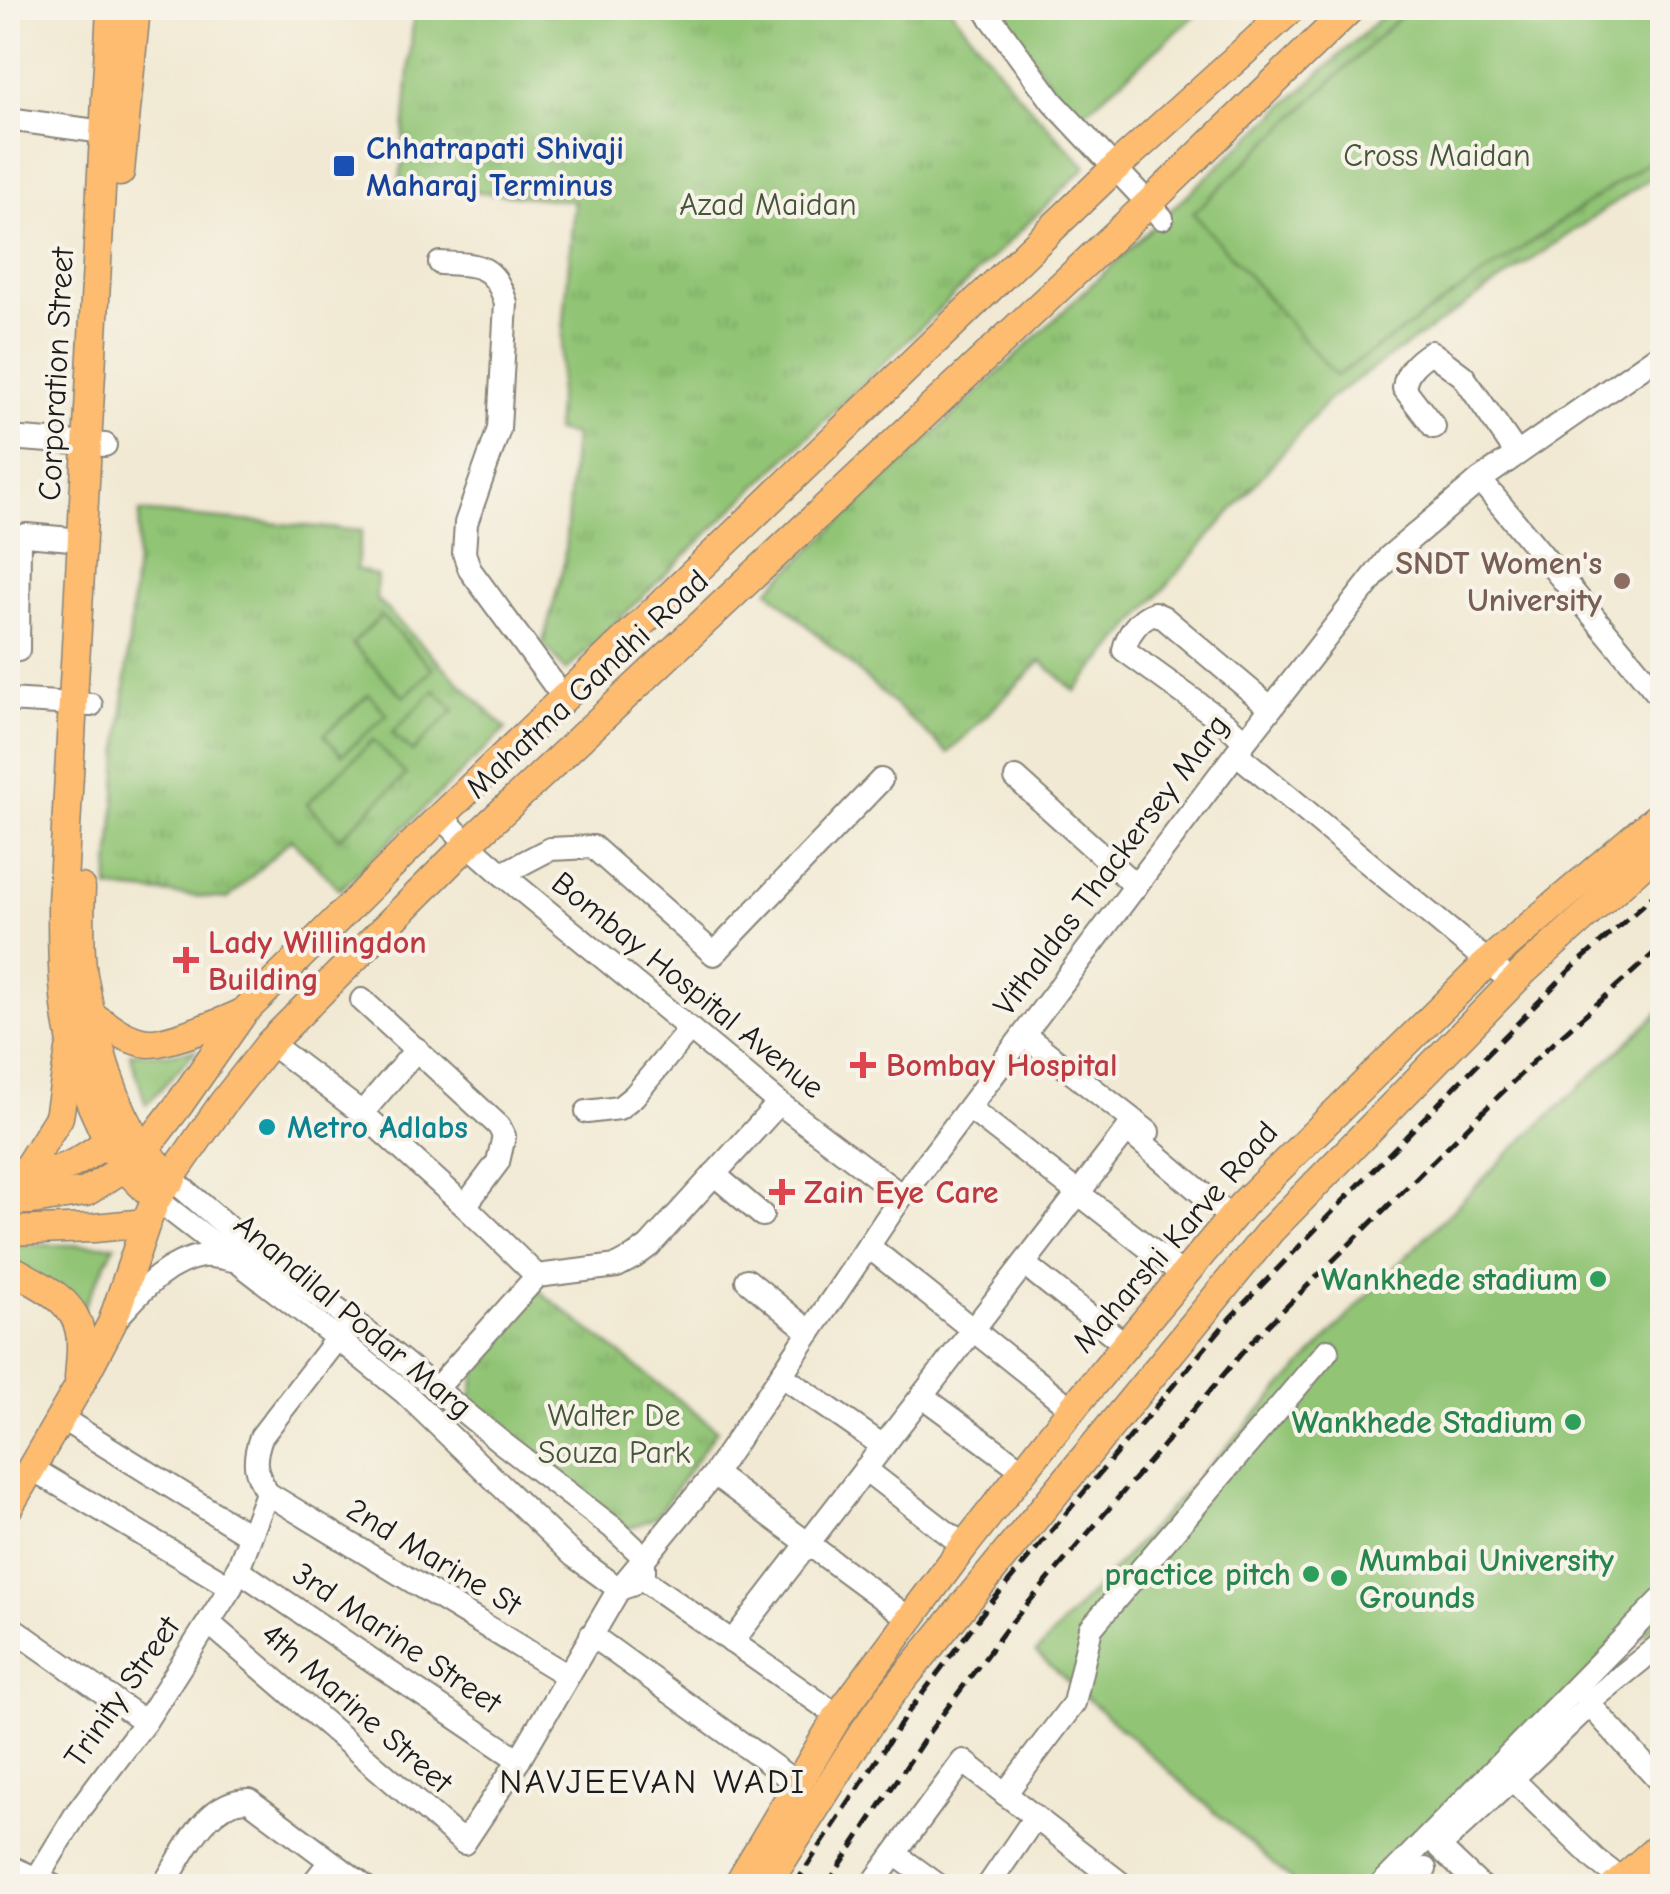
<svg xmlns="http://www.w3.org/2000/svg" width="1670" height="1894" font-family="'Comic Neue',sans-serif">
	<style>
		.park { fill: url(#park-tufts); stroke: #567048; stroke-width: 2.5 }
		.garden { fill: #91c475; stroke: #567048; stroke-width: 2.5 }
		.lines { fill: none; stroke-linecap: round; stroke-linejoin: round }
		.minor-casing { stroke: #868278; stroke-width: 26 }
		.major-casing { stroke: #868278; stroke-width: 31 }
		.minor { stroke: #fff; stroke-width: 22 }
		.major { stroke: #fdbc70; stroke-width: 28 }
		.rail { stroke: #1c1c1c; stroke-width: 5; stroke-dasharray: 15 8; stroke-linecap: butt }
		.transit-dot { fill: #1a4fb4; stroke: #f7f3e8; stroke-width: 4 }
		.education-dot { fill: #8d6e63; stroke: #f7f3e8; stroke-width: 4 }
		.health-dot { fill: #e0444e; stroke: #f7f3e8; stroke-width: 4 }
		.culture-dot { fill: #0f9aa8; stroke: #f7f3e8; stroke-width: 4 }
		.leisure-dot { fill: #2e9e5b; stroke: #f7f3e8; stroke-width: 4 }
		.labels { text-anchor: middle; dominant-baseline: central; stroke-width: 8; stroke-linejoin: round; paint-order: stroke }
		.transit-label { font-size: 32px; font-weight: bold; fill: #164399; stroke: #f7f3e8; text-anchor: start }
		.park-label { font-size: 32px; fill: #45573b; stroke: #f7f3e8 }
		.street-label { font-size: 32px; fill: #1c1c1c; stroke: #f7f3e8 }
		.education-label { font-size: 32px; font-weight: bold; fill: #785e54; stroke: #f7f3e8; text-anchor: end }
		.health-label { font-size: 32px; font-weight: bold; fill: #be3a42; stroke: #f7f3e8; text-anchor: start }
		.culture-label { font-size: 32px; font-weight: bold; fill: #0d838f; stroke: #f7f3e8; text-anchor: start }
		.leisure-label { font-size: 32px; font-weight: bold; fill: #27864d; stroke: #f7f3e8; text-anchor: end }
		.neighbourhood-label { font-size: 35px; letter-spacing: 2.5px; fill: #1c1c1c; stroke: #f7f3e8 }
	</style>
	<defs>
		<pattern id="park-tufts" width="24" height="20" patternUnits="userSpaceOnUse" patternTransform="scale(2.5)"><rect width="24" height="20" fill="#91c475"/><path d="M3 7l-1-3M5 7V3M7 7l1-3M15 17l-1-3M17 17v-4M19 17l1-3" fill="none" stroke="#7ca865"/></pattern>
	</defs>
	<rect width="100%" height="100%" fill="#f7f3e8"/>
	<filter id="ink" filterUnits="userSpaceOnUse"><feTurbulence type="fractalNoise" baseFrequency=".01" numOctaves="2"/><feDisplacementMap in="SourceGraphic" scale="20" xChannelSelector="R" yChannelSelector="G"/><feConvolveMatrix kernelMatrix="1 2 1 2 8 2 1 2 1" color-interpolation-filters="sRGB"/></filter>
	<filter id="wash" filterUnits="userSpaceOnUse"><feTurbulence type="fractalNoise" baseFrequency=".0048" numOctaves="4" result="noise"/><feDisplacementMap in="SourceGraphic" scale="40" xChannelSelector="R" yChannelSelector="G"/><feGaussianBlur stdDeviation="2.25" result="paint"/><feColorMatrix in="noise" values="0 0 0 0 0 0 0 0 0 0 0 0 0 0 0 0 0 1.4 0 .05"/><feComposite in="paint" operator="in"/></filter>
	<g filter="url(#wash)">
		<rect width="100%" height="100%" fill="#f1e9d3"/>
		<g class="park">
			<polygon points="414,8 950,8 1017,93 1086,167 566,671 543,643 564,564 574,435 555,431 574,201 400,184"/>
			<polygon points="1391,8 1662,8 1662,170 1330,398 1075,691 1041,661 948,753 768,590 1162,218"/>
			<polygon points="140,512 362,531 356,569 377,576 376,599 506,729 340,890 291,839 228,899 108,888"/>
			<polygon points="537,1289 717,1430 656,1517 628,1529 470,1401 477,1367"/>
		</g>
		<g class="garden">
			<polygon points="996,8 1204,8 1079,117 1060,97"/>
			<polygon points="1409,8 1662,8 1662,152 1336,376 1193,213"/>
			<polygon points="381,616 433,669 404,697 352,644"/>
			<polygon points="435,690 454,710 412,752 392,733"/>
			<polygon points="369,694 387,715 342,755 324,735"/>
			<polygon points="373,740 406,775 340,838 307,804"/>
			<polygon points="1662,1010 1662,1620 1600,1669 1394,1886 1298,1886 1036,1653 1361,1302 1505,1157"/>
			<polygon points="196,1050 146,1105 130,1053 168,1054"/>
			<polygon points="8,1245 115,1245 80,1314 8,1259"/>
		</g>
	</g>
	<g filter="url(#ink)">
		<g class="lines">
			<defs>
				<g id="minor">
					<polyline points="984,8 1053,102 1162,218"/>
					<polyline points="8,119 118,134"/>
					<path d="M440,263C477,265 494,263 506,303L499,429L466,523L464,553L470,570L564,698"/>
					<path d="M1434,427L1404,388C1406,371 1416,362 1431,352L1463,376L1517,454"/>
					<polyline points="8,438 105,445"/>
					<polyline points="1480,480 1662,699"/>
					<polyline points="18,650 19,539 26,535 82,540"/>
					<polyline points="8,700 91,705"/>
					<path d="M1245,741L1225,723L1124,650C1127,635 1139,618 1154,613L1163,617L1271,708"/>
					<polyline points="1236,753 1512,982"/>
					<polyline points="1016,778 1136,886"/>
					<polyline points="441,816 468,844 502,874 690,1029 779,1103 902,1196"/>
					<polyline points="502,874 550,849 593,847 714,954 881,780"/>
					<polyline points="362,1000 499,1126 504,1136 498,1162 465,1206"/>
					<polyline points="1024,1035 1148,1132"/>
					<polyline points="270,1043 362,1113 465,1206 537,1276"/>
					<polyline points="969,1108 1182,1274"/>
					<polyline points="587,1112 619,1108 634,1096 690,1029"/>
					<polyline points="362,1113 417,1049"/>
					<polyline points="714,1174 762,1215"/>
					<polyline points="172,1179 244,1241 358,1325 501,1442 612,1527 644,1557 644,1572"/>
					<polyline points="156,1199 337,1338 405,1393 574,1556 619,1589 631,1585"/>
					<polyline points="868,1246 1072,1409"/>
					<polyline points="1024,1264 1126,1345"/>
					<polyline points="537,1276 617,1266 634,1257 649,1246 779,1103"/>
					<polyline points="747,1280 810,1332"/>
					<path d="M115,1320C140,1293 163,1263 202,1256C212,1255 223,1258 233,1260"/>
					<polyline points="781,1375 883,1446"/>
					<polyline points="436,1389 537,1276"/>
					<polyline points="922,1396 1024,1471"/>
					<polyline points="61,1418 249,1535"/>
					<polyline points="31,1468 231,1587"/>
					<polyline points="865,1469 964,1546"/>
					<polyline points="714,1474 910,1619"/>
					<polyline points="267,1493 568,1676"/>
					<polyline points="237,1569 519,1760"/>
					<polyline points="644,1580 838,1716"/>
					<polyline points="209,1623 464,1843 519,1760 619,1589 714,1474 902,1196 1236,753 1389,557 1480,480 1662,353"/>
					<polyline points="8,1625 145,1722"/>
					<polyline points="591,1635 798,1784"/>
					<polyline points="732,1642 1127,1130 1231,1218"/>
					<polyline points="1662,1643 1588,1703 1662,1784"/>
					<polyline points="1584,1710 1512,1779 1596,1860 1622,1880"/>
					<polyline points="1005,1794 1074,1703 1091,1628 1328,1350"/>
					<polyline points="895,1854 939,1886"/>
					<polyline points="8,1866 53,1886"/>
					<path d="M36,1880L78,1811L145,1722L231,1587L267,1493C255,1471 252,1462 261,1437L351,1320"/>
					<path d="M163,1886C184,1854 206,1799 249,1800L364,1886"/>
					<polyline points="311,1886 329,1863"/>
					<polyline points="871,1886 963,1761 1124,1886"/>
					<polyline points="988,1886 1035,1817"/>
					<polyline points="1380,1886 1662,1599"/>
					<polyline points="1408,1886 1425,1869"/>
					<polyline points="1480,1886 1439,1847 1508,1783"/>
				</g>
				<g id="major">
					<path d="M111,8L62,902C62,981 63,1046 98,1119C105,1135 113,1152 124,1166C133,1178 146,1188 156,1199"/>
					<polyline points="120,172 136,8"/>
					<path d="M81,888C80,914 79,949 83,975C91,1024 113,1111 145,1150C153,1160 163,1169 172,1179"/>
					<path d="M91,1015C108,1026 129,1042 149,1043C165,1044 227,1021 242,1013"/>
					<path d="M22,1176C64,1171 74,1166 108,1141"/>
					<polyline points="8,1184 22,1176 59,1117 70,1050"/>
					<polyline points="8,1201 32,1200 86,1192 125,1167 144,1150 178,1106 243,1013 441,816 1116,167 1292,8"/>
					<polyline points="8,1231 94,1228 146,1223"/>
					<path d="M8,1267C31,1281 67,1295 77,1322C84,1339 80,1361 79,1379"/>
					<polyline points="8,1508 78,1388 112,1323 146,1223 156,1199 223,1103 270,1043 468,844 1149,203 1351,8"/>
					<polyline points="737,1886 838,1716 964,1546 1072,1409 1242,1205 1489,961 1662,813"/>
					<polyline points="766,1886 862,1734 891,1694 1271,1230 1525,970 1662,847"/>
					<polyline points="1615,1886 1662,1844"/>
					<polyline points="1660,1886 1662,1884"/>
				</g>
			</defs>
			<use href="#minor" class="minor-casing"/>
			<use href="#major" class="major-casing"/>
			<use href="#minor" class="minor"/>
			<use href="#major" class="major"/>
			<g class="rail">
				<polyline points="794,1886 907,1714 985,1610 1230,1318 1372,1171 1569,971 1662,888"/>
				<polyline points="826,1886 930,1731 1006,1629 1254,1339 1544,1051 1662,946"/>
			</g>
		</g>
	</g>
	<rect class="transit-dot" x="332" y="154" width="24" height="24" rx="5"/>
	<circle class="education-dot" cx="1622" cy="581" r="10"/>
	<g class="health-dot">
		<path d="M181 945h10v10h10v10h-10v10h-10v-10h-10v-10h10z"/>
		<path d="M858 1050h10v10h10v10h-10v10h-10v-10h-10v-10h10z"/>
		<path d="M777 1177h10v10h10v10h-10v10h-10v-10h-10v-10h10z"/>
	</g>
	<circle class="culture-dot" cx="267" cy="1127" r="10"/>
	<g class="leisure-dot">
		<circle cx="1598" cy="1279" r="10"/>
		<circle cx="1573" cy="1422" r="10"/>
		<circle cx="1311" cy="1574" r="10"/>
		<circle cx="1339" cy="1578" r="10"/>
	</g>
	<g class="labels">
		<g class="transit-label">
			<text x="366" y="148">Chhatrapati Shivaji<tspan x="366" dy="37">Maharaj Terminus</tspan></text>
		</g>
		<g class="park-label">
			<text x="1437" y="155">Cross Maidan</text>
			<text x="768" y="204">Azad Maidan</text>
			<text x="614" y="1415">Walter De<tspan x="614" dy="37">Souza Park</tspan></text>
		</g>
		<g class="street-label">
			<text transform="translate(56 374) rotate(-87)">Corporation Street</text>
			<text transform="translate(587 684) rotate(-43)">Mahatma Gandhi Road</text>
			<text transform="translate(1111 865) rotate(-53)">Vithaldas Thackersey Marg</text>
			<text transform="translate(688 985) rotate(39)">Bombay Hospital Avenue</text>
			<text transform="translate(1175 1237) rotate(-49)">Maharshi Karve Road</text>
			<text transform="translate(353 1316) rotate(40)">Anandilal Podar Marg</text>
			<text transform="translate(434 1557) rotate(31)">2nd Marine St</text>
			<text transform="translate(397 1638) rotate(34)">3rd Marine Street</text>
			<text transform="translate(122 1692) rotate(-55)">Trinity Street</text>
			<text transform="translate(357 1708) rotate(41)">4th Marine Street</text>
		</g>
		<g class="education-label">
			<text x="1602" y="563">SNDT Women's<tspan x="1602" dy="37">University</tspan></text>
		</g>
		<g class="health-label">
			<text x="208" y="942">Lady Willingdon<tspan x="208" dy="37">Building</tspan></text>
			<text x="886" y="1065">Bombay Hospital</text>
			<text x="804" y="1192">Zain Eye Care</text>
		</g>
		<g class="culture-label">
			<text x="287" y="1127">Metro Adlabs</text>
		</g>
		<g class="leisure-label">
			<text x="1578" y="1279">Wankhede stadium</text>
			<text x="1553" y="1422">Wankhede Stadium</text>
			<text x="1359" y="1560" text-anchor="start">Mumbai University<tspan x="1359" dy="37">Grounds</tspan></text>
			<text x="1291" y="1574">practice pitch</text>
		</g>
		<g class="neighbourhood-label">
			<text x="653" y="1781">NAVJEEVAN WADI</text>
		</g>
	</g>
	<rect width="1670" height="1894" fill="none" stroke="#f7f3e8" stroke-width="40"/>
</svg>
